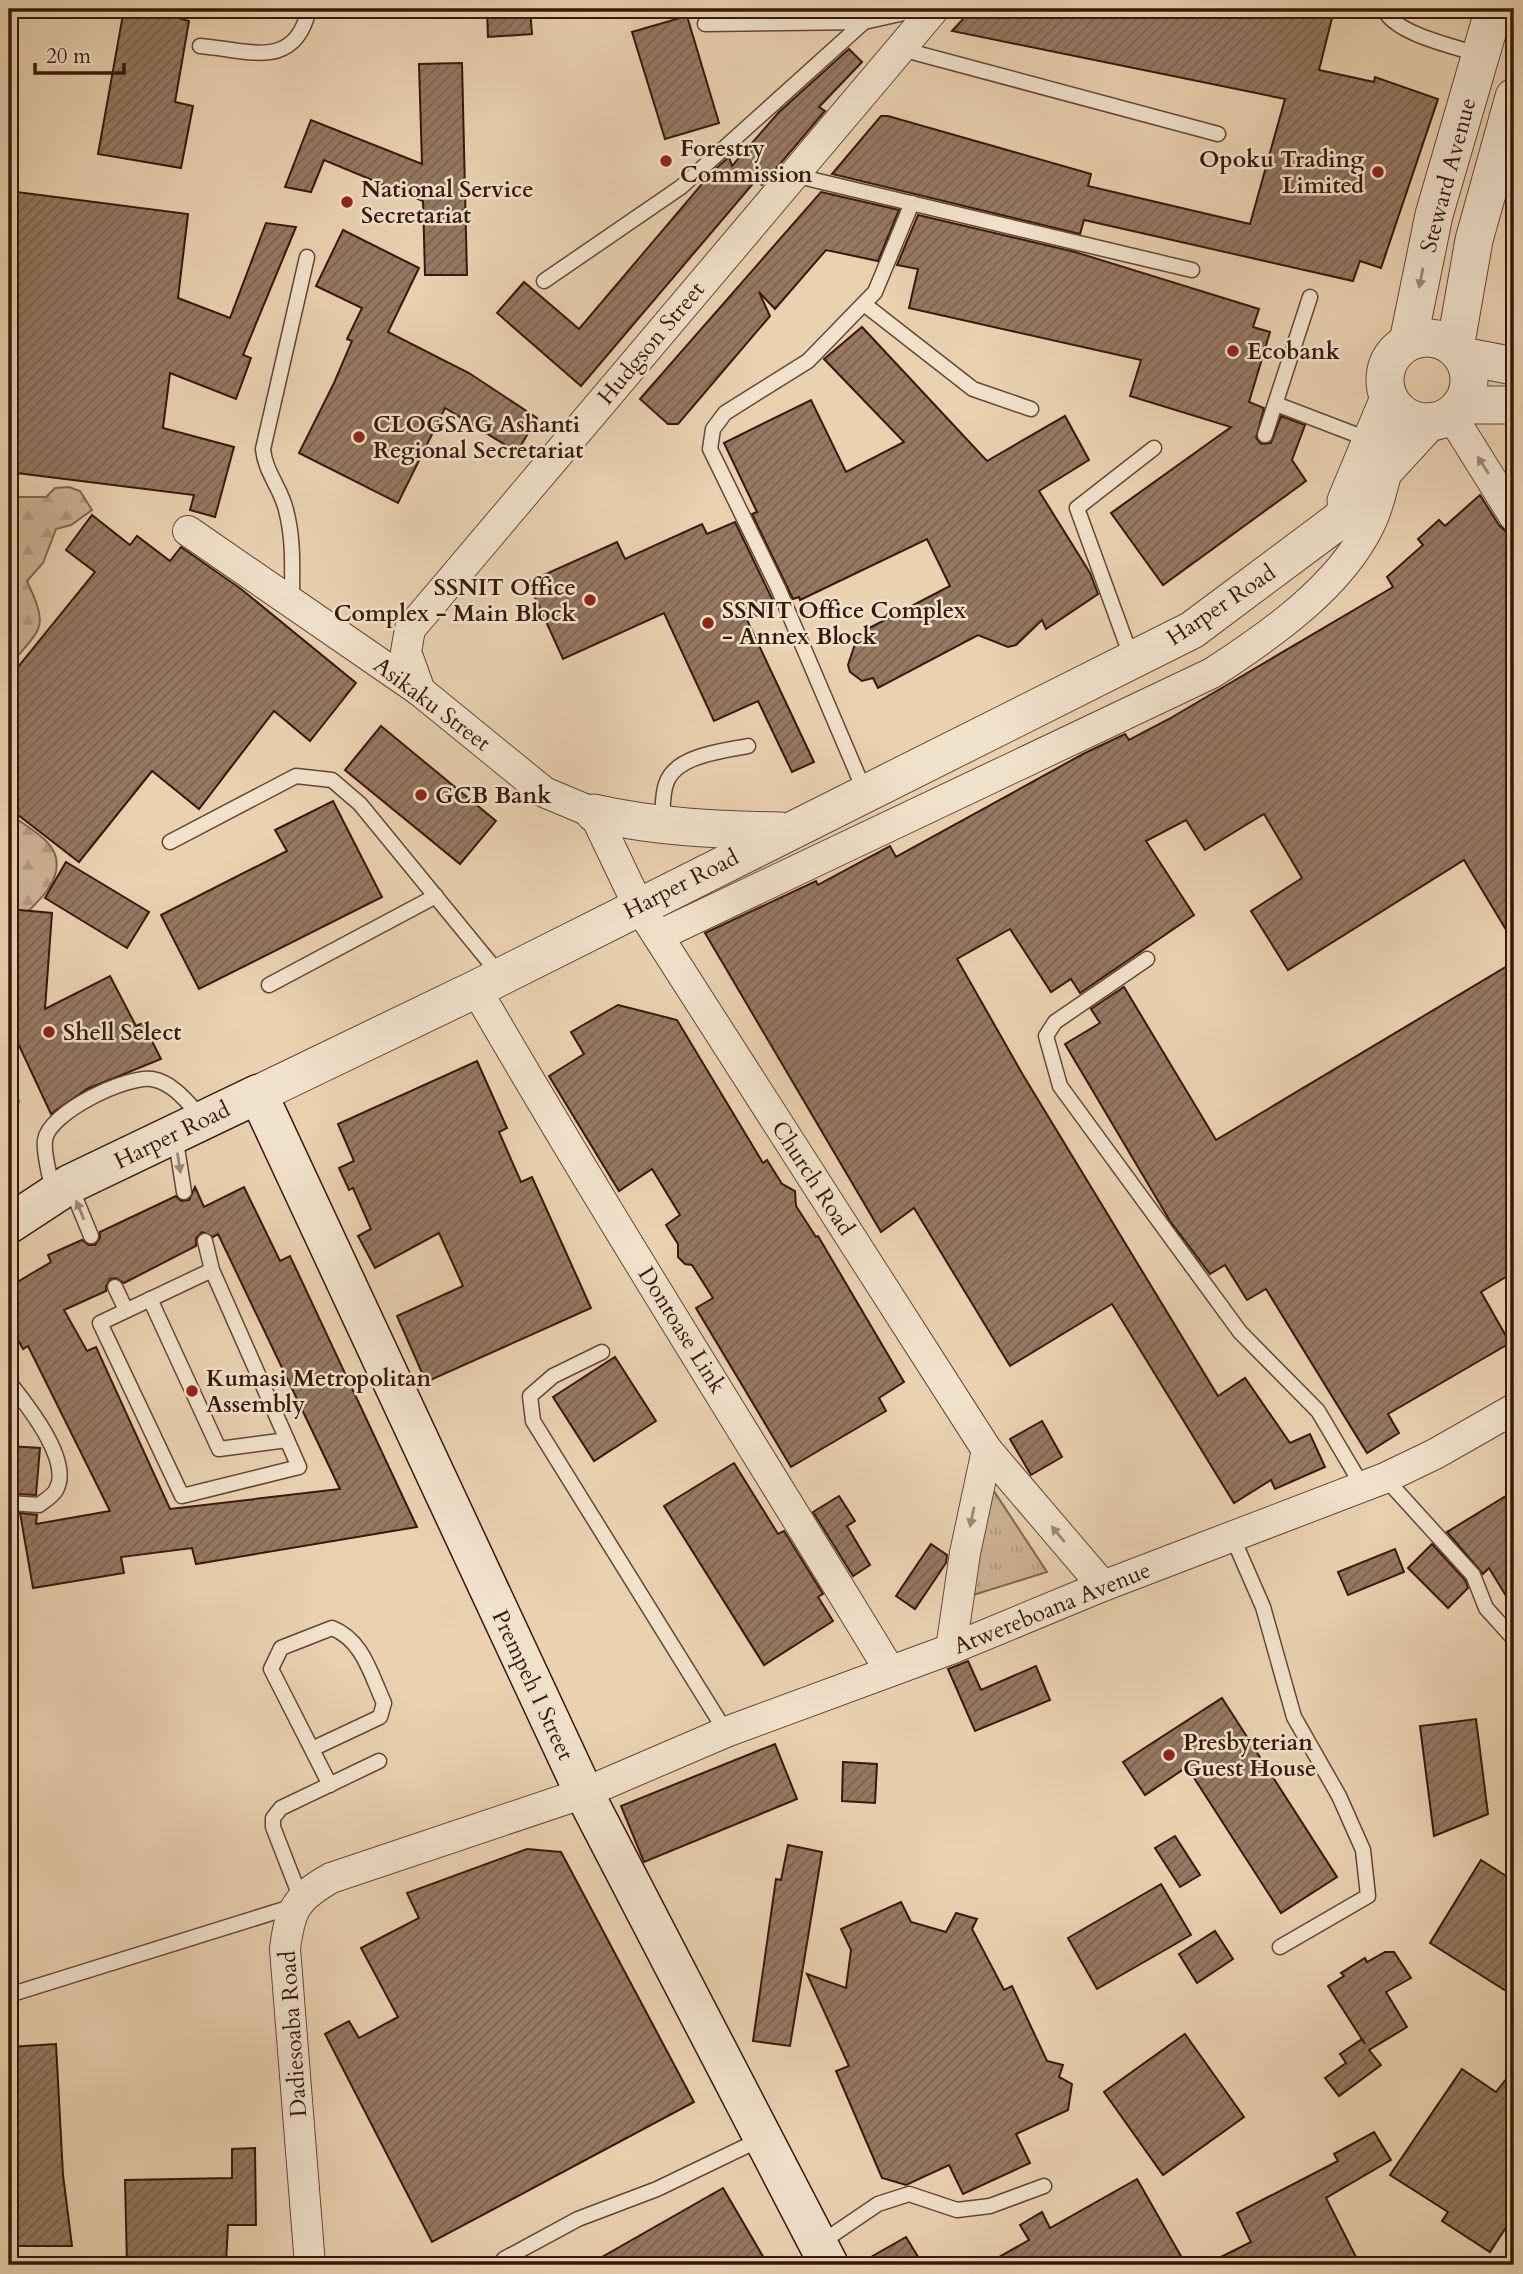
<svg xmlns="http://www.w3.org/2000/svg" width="1523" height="2274" font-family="Cardo,serif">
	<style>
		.grass { fill: url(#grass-tufts); stroke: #826550; stroke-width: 2 }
		.forest { fill: url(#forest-firs); stroke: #826550; stroke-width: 2 }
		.building { fill: url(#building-hatch); stroke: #38180c; stroke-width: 2; fill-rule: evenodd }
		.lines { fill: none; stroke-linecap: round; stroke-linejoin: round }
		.service-casing { stroke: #644635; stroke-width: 17 }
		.minor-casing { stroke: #644635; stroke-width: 32 }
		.tertiary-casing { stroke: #644635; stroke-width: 39 }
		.secondary-casing { stroke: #38180c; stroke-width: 41 }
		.service { stroke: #f1e2cc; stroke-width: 14 }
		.minor { stroke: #f1e2cc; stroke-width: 30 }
		.tertiary { stroke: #f1e2cc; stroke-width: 37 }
		.secondary { stroke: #f1e2cc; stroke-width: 38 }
		.oneway { fill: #9e8776 }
		.poi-dot { fill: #8f2418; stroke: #f1e2cc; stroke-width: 2.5 }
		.labels { text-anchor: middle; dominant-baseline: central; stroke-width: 5; stroke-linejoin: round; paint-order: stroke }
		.poi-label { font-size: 23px; font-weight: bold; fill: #38180c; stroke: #f1e2cc; text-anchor: start }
		.street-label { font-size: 23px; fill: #38180c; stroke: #f1e2cc }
	</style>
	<defs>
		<pattern id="grass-tufts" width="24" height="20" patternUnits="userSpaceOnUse" patternTransform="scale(1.75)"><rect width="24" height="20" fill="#ccb295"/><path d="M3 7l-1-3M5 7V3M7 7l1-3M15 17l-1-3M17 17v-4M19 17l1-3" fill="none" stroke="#b0987f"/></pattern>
		<pattern id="forest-firs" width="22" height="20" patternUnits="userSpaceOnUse" patternTransform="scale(1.75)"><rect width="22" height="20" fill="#ccb295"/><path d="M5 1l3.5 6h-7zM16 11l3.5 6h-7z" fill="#b0987f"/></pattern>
		<pattern id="building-hatch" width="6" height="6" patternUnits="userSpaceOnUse" patternTransform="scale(1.75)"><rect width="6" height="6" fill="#957962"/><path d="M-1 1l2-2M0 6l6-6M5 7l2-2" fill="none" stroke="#7b624f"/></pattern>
	</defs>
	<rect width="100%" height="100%" fill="#ead2b1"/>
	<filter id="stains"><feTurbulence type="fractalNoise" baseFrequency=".00286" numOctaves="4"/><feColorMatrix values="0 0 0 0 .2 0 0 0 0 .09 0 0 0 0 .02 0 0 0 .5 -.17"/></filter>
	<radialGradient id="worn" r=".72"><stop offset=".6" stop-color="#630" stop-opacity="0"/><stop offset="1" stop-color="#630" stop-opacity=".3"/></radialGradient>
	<polygon class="grass" points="990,1485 1047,1572 970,1596"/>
	<g class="forest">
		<path d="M69,487L80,491L92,510L71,525L56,529L43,563L27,581C50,631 41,626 9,667V497H46L55,488Z"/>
		<path d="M9,813C21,823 38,832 48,843C76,875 30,910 9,928Z"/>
		<polygon points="9,1084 19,1101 9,1143"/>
	</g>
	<g class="building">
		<polygon points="124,9 183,9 181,19 189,21 175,102 193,106 181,168 98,154"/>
		<polygon points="487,9 530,9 532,34 488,37"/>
		<polygon points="965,9 1301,9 1332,18 1319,70 1374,82 1375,77 1438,99 1381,268 1360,261 1353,281 1084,220 1080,234 832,174 881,116 888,116 1091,174 1088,186 1250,224 1285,99 952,31 965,17"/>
		<polygon points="687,16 719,123 665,139 632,32"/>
		<polygon points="849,49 862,62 819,107 825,111 762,185 756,180 581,386 497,313 524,282 579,329 713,171 729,157 732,166 779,112"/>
		<polygon points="462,63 467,275 425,275 423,201 324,160 311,192 285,187 311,120 422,164 419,64"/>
		<polygon points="9,191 188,214 178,298 230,318 266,223 296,227 243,355 251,358 236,399 170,373 163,428 234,447 215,517 190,510 194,495 9,472"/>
		<polygon points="821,192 899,210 878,261 826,250 775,309 759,292 770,316 678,424 668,424 640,399"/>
		<polygon points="918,215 1075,252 1259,309 1253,327 1270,332 1249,402 1264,408 1256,438 1261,444 1271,443 1281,416 1305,425 1292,460 1306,481 1163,585 1111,513 1231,427 1130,396 1141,360 909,308 918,269 897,265"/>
		<polygon points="343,230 419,268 388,332 469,373 537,418 517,452 445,408 398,503 299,453 334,383 352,341 347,339 362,308 316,286"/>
		<polygon points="862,327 987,461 1065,416 1089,460 1039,491 1090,573 1098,594 1046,629 1042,620 1016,645 1008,647 978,635 878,688 873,678 862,681 850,672 848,665 855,644 852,637 950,586 927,539 800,600 799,597 793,599 752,514 757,512 724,443 811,400 846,472 904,442 824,359"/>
		<polygon points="1480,495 1499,525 1514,539 1514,943 1464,860 1288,970 1251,911 1302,878 1264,814 1205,850 1186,820 1146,841 1194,915 1080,993 1071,979 1051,992 1010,929 957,959 1023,1075 1218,1396 1245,1378 1290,1443 1310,1434 1325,1467 1275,1489 1271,1480 1234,1503 1112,1304 1010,1366 914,1208 881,1232 705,933 816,881 818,885 890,846 896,857 1083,754 1125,734 1129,740 1169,719 1393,587 1387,577 1423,545 1418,539 1439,520 1445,526"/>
		<polygon points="92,515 130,545 137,536 170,561 181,547 241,589 356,683 310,741 274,711 199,809 152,771 79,862 9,808 9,678 95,572 66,550"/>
		<polygon points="735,522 776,607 747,620 814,762 792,772 758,701 714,721 664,613 563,659 528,582 617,542 625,559 702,524 707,534"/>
		<polygon points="381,726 496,821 460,864 345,770"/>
		<polygon points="333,801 382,897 199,989 161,915 287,851 275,830"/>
		<polygon points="66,862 149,912 127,948 45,898"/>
		<polygon points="9,909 52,913 45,1009 110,976 136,1026 143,1023 161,1059 87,1089 51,1114 9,1024"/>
		<polygon points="1514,962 1514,1272 1481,1292 1510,1343 1388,1414 1399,1433 1367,1453 1266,1289 1247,1300 1225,1265 1210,1274 1170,1221 1065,1044 1100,1023 1091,1009 1124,987 1216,1140"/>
		<polygon points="618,1005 677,1020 763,1163 767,1160 782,1184 795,1191 796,1206 816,1237 818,1236 904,1382 879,1398 886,1411 791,1467 696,1308 713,1298 692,1265 685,1264 678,1257 678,1244 666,1225 680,1215 652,1169 619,1191 549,1076 584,1054 571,1032"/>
		<polygon points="477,1061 507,1128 499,1132 521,1182 532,1177 591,1308 426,1382 397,1316 463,1286 439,1233 375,1268 358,1236 371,1229 353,1188 349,1190 339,1168 354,1161 338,1124"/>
		<path d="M195,1187L204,1207L244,1187L280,1261L290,1256L417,1527L196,1564L192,1548L121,1557L124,1573L33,1588L20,1513L37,1515L36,1524L110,1511L28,1346L23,1349L9,1324V1287L51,1262L48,1255L82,1240L89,1245H95L100,1238V1232L176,1196L181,1201L189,1200ZM202,1232L213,1237L218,1234L340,1489L170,1509L96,1347L87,1351L64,1310L106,1291V1286L110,1279L116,1278L124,1283L196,1246V1238Z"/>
		<polygon points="615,1357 656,1421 594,1461 553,1397"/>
		<polygon points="1042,1421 1062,1457 1031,1475 1010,1439"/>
		<polygon points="9,1446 40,1448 36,1495 16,1494 16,1490 9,1489"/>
		<polygon points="734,1463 778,1534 784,1531 823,1594 818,1597 833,1621 764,1665 664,1506"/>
		<polygon points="1514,1491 1514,1609 1489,1568 1483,1574 1447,1532"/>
		<polygon points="839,1496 855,1521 847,1526 870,1565 853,1576 813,1512"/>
		<polygon points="931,1544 947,1555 946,1563 915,1609 896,1596"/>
		<polygon points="1432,1544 1465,1580 1468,1588 1448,1608 1408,1568"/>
		<polygon points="1395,1549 1404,1572 1348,1595 1338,1572"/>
		<polygon points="968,1661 981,1690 1036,1666 1050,1700 975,1731 948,1669"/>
		<polygon points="1222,1698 1337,1877 1281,1913 1187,1767 1145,1795 1123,1762"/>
		<polygon points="1476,1719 1488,1814 1434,1836 1420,1726"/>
		<polygon points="775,1744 797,1799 644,1862 621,1806"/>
		<polygon points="843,1762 877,1764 875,1803 842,1801"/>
		<polygon points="1175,1836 1200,1875 1180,1887 1155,1848"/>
		<polygon points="788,1845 822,1852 790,2046 753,2041 776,1879 781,1880"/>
		<polygon points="527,1849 561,1852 694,2102 432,2242 325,2034 349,2021 359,2038 398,2017 361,1948 419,1918 407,1893"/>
		<polygon points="1481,1860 1514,1881 1514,1996 1430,1943"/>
		<polygon points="1161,1884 1191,1935 1097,1989 1068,1938"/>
		<polygon points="901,1902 911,1922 946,1932 956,1913 977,1919 972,1929 1004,1990 1012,1986 1047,2061 1063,2065 1059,2077 1072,2084 1068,2110 1016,2134 1030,2163 963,2194 949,2165 906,2185 882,2178 836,2071 849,2066 807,1974 846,1988 851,1950 841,1929"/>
		<polygon points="1215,1931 1233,1959 1197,1983 1179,1954"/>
		<polygon points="1385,1952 1394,1952 1411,1978 1386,1992 1407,2027 1369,2050 1381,2065 1339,2096 1325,2078 1346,2063 1340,2054 1362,2039 1365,2044 1328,1986 1344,1976 1341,1973 1365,1958 1367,1962"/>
		<polygon points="1185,2034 1244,2117 1163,2175 1104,2092"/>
		<polygon points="56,2044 63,2175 72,2246 11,2246 9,2047"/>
		<polygon points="1462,2069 1496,2092 1514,2069 1514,2215 1490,2252 1442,2221 1448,2212 1390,2175"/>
		<polygon points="1374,2132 1391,2160 1326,2198 1360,2265 1205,2265 1251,2242 1237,2213 1338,2161 1334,2154"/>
		<polygon points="255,2148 256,2225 228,2225 226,2263 127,2265 125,2180 232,2178 232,2149"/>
		<polygon points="1137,2179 1186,2265 985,2265 1029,2240 1020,2225 1042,2212 1050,2228"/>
		<polygon points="723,2188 768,2265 588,2265"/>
		<polygon points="906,2237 923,2265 857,2265"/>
	</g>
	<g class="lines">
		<defs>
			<g id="service">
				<path d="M1384,9C1394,34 1456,47 1481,55"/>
				<polyline points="705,24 864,22"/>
				<path d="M200,46C249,50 295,71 309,9"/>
				<polyline points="901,49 1218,134"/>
				<polyline points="793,175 1192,270"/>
				<polyline points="544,281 681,187 864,22 922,9"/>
				<polyline points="864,304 973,389 1031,409"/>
				<polyline points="1276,404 1370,440"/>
				<polyline points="1265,435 1310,297"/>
				<path d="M292,602C292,571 294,540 286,510C281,488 265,472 263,449L307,257"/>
				<polyline points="1132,659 1077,508 1154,448"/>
				<polyline points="865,792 778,588 710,449 713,429 725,413 808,361 875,292 912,203"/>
				<path d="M662,822C663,810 662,795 666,784C675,755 724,751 748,746"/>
				<polyline points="170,842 296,776 332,780 360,804 500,975"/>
				<polyline points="1147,959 1055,1022 1046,1036 1060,1086 1240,1332 1318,1411 1363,1487"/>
				<polyline points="269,985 436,896"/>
				<polyline points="175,1135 184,1192"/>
				<polyline points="70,1185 91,1236"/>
				<path d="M53,1193C51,1178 43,1155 45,1140C49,1112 128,1075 152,1079C174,1083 188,1103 202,1118"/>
				<polyline points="205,1241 212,1270 299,1467 182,1496 100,1323 212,1270"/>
				<polyline points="115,1287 126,1310"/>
				<polyline points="150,1299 219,1449 287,1440"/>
				<polyline points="602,1352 553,1376 530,1396 533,1421 726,1732"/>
				<path d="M9,1382C26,1404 73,1461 56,1490C53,1496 44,1501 39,1505L9,1503"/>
				<polyline points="1385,1478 1473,1575 1486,1608 1514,1639"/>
				<polyline points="1232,1536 1263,1607 1294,1717 1339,1796 1363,1850 1368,1896 1280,1947"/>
				<path d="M312,1749L380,1717L384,1703C371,1675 363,1640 332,1628L281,1648L271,1669L330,1785"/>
				<polyline points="301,1899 273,1827 273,1818 281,1808 379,1761"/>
				<polyline points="9,1995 294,1906"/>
				<polyline points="819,2244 878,2204 909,2194 957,2210 990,2206 1044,2186"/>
				<polyline points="504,2259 578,2219 657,2189 761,2139"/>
			</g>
			<g id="minor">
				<polyline points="1451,415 1514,516"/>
				<polyline points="188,531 420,691 544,792 594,813 638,905 987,1450 1103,1586"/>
				<polyline points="420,691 406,652 410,629 934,9"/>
				<path d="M658,936L1212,673C1269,636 1340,587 1370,524C1379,507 1382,486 1388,468"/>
				<path d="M476,989C609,1219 752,1443 890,1671"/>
				<polyline points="951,1649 965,1553 987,1450"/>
				<path d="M310,2265L285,1949C290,1909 296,1898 331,1878L584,1793L726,1732L951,1649L1103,1586L1385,1478L1435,1454L1514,1409"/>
			</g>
			<g id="tertiary">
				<circle cx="1427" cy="380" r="42"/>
				<polyline points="1408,342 1434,215 1494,9"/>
				<polyline points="1455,348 1474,240 1514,97"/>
				<polyline points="1462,356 1514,366"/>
				<polyline points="1461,405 1514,405"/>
				<polyline points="1346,501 1389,398"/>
				<path d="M594,813C655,827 718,830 781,831"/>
				<polyline points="258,1094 476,989 1192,630 1338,521 1429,422"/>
			</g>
			<polyline id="secondary" points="9,1224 70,1184 258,1094 584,1793 829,2265"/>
		</defs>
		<use href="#service" class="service-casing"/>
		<use href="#minor" class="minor-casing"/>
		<use href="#tertiary" class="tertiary-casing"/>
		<use href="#secondary" class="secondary-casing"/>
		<use href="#service" class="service"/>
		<use href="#minor" class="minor"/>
		<use href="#tertiary" class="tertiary"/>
		<use href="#secondary" class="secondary"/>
	</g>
	<defs><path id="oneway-solid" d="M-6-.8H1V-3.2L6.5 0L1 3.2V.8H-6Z" transform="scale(1.75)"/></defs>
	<g class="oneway">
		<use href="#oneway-solid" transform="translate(1421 278) rotate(101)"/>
		<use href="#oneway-solid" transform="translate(1483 465) rotate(-123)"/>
		<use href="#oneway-solid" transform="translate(179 1163) rotate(81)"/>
		<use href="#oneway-solid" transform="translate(80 1210) rotate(-112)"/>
		<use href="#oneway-solid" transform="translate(972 1517) rotate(102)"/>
		<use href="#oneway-solid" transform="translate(1058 1534) rotate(-130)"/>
	</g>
	<g class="poi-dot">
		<circle cx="666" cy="161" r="7"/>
		<circle cx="1378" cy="172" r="7"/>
		<circle cx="347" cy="202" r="7"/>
		<circle cx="1233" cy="351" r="7"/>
		<circle cx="359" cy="437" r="7"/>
		<circle cx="590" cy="600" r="7"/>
		<circle cx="708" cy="623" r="7"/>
		<circle cx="421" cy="795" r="7"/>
		<circle cx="49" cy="1032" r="7"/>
		<circle cx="192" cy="1391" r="7"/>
		<circle cx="1169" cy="1755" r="7"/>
	</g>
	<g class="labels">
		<g class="poi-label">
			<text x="680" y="148">Forestry<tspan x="680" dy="26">Commission</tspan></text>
			<text x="1364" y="159" text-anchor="end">Opoku Trading<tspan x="1364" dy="26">Limited</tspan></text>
			<text x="361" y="189">National Service<tspan x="361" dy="26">Secretariat</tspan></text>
			<text x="1247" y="351">Ecobank</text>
			<text x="373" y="424">CLOGSAG Ashanti<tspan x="373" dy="26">Regional Secretariat</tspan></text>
			<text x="576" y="587" text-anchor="end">SSNIT Office<tspan x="576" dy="26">Complex - Main Block</tspan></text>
			<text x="722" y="610">SSNIT Office Complex<tspan x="722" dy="26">- Annex Block</tspan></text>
			<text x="435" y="795">GCB Bank</text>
			<text x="63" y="1032">Shell Select</text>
			<text x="206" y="1378">Kumasi Metropolitan<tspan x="206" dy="26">Assembly</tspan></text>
			<text x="1183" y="1742">Presbyterian<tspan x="1183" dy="26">Guest House</tspan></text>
		</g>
		<g class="street-label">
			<text transform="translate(1448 175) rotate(-75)">Steward Avenue</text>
			<text transform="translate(651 343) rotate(-50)">Hudgson Street</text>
			<text transform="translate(1221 605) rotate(-34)">Harper Road</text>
			<text transform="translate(432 704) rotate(37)">Asikaku Street</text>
			<text transform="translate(681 884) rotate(-27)">Harper Road</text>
			<text transform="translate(172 1135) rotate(-26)">Harper Road</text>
			<text transform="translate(813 1178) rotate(57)">Church Road</text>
			<text transform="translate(682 1330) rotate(58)">Dontoase Link</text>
			<text transform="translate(1052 1608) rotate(-22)">Atwereboana Avenue</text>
			<text transform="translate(533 1685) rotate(65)">Prempeh I Street</text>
			<text transform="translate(293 2034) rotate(-94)">Dadiesoaba Road</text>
		</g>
	</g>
	<rect width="1523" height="2274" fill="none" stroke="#ead2b1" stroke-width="35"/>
	<rect x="10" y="10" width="1502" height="2253" fill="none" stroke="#38180c" stroke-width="3.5"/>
	<rect x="18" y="18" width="1488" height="2239" fill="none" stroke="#38180c" stroke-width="2"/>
	<path d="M35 63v10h89v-10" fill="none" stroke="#38180c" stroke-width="3.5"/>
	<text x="46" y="63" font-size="21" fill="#38180c" stroke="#f1e2cc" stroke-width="5" paint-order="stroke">20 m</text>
	<rect width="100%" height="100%" filter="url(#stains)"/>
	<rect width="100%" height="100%" fill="url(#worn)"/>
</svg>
